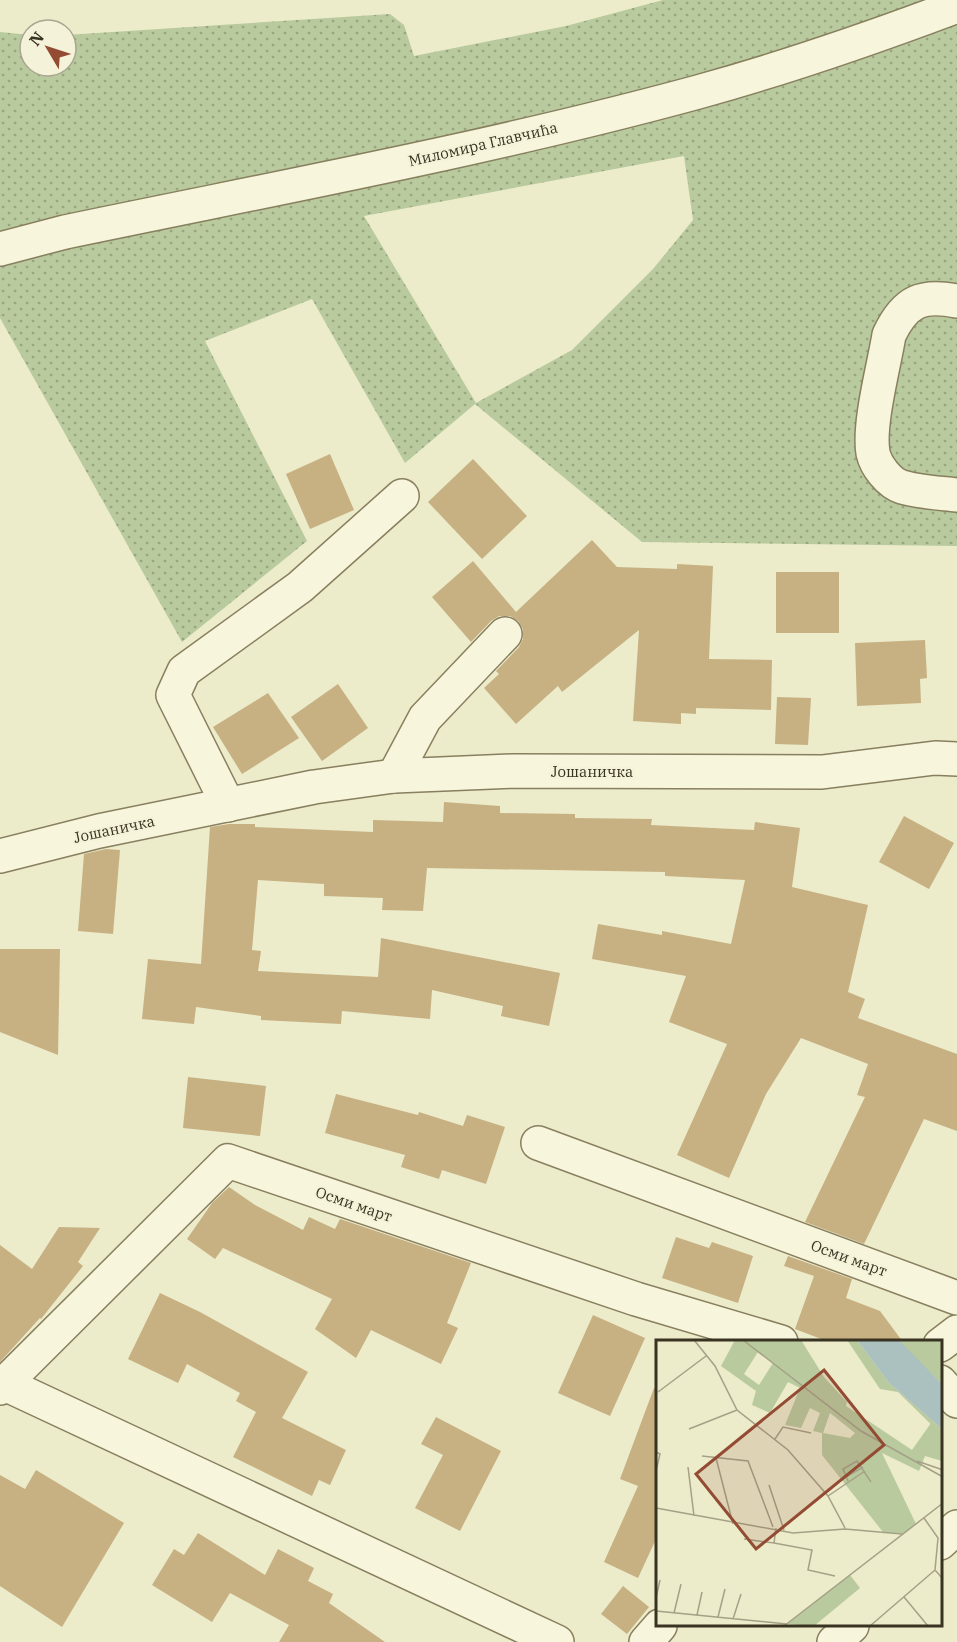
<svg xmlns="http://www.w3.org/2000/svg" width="957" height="1642" font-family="'IBM Plex Serif',serif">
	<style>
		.grass { fill: url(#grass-dots); fill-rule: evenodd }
		.building { fill: #c7b183 }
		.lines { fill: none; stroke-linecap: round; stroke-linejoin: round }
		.minor-casing { stroke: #887f5f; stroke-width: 36 }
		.minor { stroke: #f7f6dd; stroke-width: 33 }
		.labels { text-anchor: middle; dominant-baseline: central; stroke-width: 4.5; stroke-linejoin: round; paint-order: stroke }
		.street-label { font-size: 15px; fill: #393322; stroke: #f4f3d9 }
		.inset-road { fill: none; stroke: #a4a187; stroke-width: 1.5 }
		.view { fill: #934b33; fill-opacity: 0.15; stroke: #934b33; stroke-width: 3 }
		.inset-edge { fill: none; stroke: #393322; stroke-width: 3 }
	</style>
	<defs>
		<pattern id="grass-dots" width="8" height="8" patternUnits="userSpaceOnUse" patternTransform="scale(1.5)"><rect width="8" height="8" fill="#b9ca9e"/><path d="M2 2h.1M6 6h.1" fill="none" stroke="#97a580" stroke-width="1.8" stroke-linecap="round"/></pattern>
	</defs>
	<rect width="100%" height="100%" fill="#ecebca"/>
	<path class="grass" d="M663,0H957V546L642,542L475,404L405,463L312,299L205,341L307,541L182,642L0,318V32L30,35V66H66V35L390,14L404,25L414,56L566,26ZM684,156L693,220L653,269L572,350L476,403L364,216Z"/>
	<g class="building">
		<polygon points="330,454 354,510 310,529 286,474"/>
		<polygon points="473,459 527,516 482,559 428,502"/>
		<polygon points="592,540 617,567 677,569 677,564 713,566 709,659 772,660 771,710 696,708 696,714 681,713 681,724 633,721 639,630 562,692 558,686 516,724 484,688 499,674 496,671 519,647 523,639 523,629 518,621 510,616 499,616 491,621 471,642 432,597 473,561 516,612"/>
		<rect x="776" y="572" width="63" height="61"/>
		<polygon points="925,640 927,678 920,679 921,703 857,706 855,643"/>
		<polygon points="338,684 368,728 322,761 291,717"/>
		<polygon points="268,693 299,738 242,774 213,727"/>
		<polygon points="777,697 811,698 808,745 775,744"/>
		<polygon points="444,802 500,806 500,813 575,814 575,818 652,819 651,825 754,830 755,822 800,828 792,887 868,905 848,992 865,999 858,1018 957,1054 957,1131 924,1119 864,1244 805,1222 865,1097 857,1095 868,1064 801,1038 766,1094 729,1178 677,1155 727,1044 669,1022 686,976 592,959 598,924 662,935 662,931 731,944 745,880 665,876 665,872 427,868 423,911 382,910 383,898 324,896 324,884 258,880 252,950 261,951 258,971 378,977 381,938 560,973 549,1026 501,1016 503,1006 432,990 430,1019 342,1011 341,1024 261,1020 261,1016 196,1007 194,1024 142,1019 148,959 201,964 210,827 229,824 255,824 255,827 373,832 373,820 443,822"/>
		<polygon points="904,816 954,843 929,889 879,862"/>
		<polygon points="106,849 120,850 113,934 78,931 84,854"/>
		<polygon points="0,949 60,949 58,1055 0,1032"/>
		<polygon points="188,1077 266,1086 260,1136 183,1128"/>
		<polygon points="336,1094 418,1115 419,1112 463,1126 467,1115 505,1127 486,1184 442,1170 439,1179 401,1167 405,1155 325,1133"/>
		<polygon points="229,1187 255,1205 303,1230 309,1217 335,1229 340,1219 471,1263 447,1323 458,1328 441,1364 371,1330 356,1358 315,1329 332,1299 223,1248 215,1259 187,1239 212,1203"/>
		<polygon points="59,1227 100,1228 78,1262 83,1266 41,1319 40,1318 0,1362 0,1245 32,1269"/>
		<polygon points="676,1237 709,1248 712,1242 753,1256 738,1303 662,1278"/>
		<polygon points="788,1256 852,1279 846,1298 880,1311 903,1342 829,1342 795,1329 814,1276 784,1266"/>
		<polygon points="160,1293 200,1312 308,1372 282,1418 346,1450 330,1485 319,1480 312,1496 233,1457 256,1412 236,1401 240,1393 187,1364 178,1383 128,1359"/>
		<polygon points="593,1315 645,1338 610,1416 558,1393"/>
		<polygon points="654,1388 657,1389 657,1537 638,1578 604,1562 638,1486 620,1479"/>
		<polygon points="436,1417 501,1451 460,1531 415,1508 443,1455 421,1444"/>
		<polygon points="36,1470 124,1523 62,1627 0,1586 0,1475 25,1489"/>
		<polygon points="198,1533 265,1575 278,1549 314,1568 308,1581 333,1594 329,1603 385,1642 279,1642 289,1625 230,1593 212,1622 152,1585 174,1549 184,1555"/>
		<polygon points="623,1586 649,1607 627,1634 601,1614"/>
	</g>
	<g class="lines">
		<defs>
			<g id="minor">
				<path d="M0,249L65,232C276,188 489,149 698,92C785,68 872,38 957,6"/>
				<path d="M957,301C922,294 905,301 889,335C884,366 868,424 873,453C876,466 889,483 902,487C919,492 939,493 957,495"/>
				<polyline points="394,776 425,718 505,634"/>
				<polyline points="228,805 173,695 184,671 300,587 402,496"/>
				<polyline points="0,856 99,831 314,787 394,776 513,771 822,772 935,758 957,759"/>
				<polyline points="538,1143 957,1298"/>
				<polyline points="940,1345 957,1332"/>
				<polyline points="940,1382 957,1401"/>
				<polyline points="5,1384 557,1642"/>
				<polyline points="0,1388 228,1161 636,1299 781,1342"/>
				<polyline points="940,1543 957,1527"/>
				<polyline points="646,1642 660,1626"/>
				<polyline points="834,1642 852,1626"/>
			</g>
		</defs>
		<use href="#minor" class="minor-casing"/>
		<use href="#minor" class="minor"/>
	</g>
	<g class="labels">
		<g class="street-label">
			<text transform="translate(483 144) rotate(-13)">Миломира Главчића</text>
			<text x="592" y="771">Јошаничка</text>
			<text transform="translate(114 829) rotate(-12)">Јошаничка</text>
			<text transform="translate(354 1204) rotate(19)">Осми март</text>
			<text transform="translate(849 1258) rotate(20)">Осми март</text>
		</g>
	</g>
	<g transform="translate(656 1340)">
		<rect width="286" height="286" fill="#ecebca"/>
		<path d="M79,0H145L168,37L191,62L190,66L256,110L275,83L286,95V121L269,116L263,131L226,113L260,184L247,194L227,192L166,115V93L157,91L164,73L154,68L145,88L129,85L144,48L132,42L114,73L96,65L100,51L65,26ZM102,12L117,23L103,45L88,34ZM174,73L199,93L194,98L167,93Z" fill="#b9ca9e" fill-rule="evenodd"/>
		<path d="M191,0H201L233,43L286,89V95L242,52L224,49Z" fill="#b9ca9e"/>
		<path d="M243,0H286V44L253,12ZM194,235L204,248L158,286L131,284Z" fill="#b9ca9e"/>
		<path d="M201,0H243L286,44V89L233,43Z" fill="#aac1c0"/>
		<path class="inset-road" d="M38,0L59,26L81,70L132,110L172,156L189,188M87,0L205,91L287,137M2,52L50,16M33,89L81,70M119,99L127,87L155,93M0,112L4,114L0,131M46,116L92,121L117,187M60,118L77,184M261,121L287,130M32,127L38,176M190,137L207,127M192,141L187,129L201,121L215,142M113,145L128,190M172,156L209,131M0,168L137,193L189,189L246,194M268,178L282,198L279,230L287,239M88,199L118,203L120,188M118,203L156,210L152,230L179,236M248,257L272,286M0,258L4,240M0,271L131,284M18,273L25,244M41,275L46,252M62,277L69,249M77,279L85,254M128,286L287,163M214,286L279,230"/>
		<path class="view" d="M168,30L228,105L100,209L40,134Z"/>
		<rect width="286" height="286" class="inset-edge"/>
	</g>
	<g transform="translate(48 48) rotate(309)"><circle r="28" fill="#f4f3d9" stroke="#a9a690" stroke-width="1.5"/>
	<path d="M0-4.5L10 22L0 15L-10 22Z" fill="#934b33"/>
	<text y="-9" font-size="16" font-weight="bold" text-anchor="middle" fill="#393322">N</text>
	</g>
</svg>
